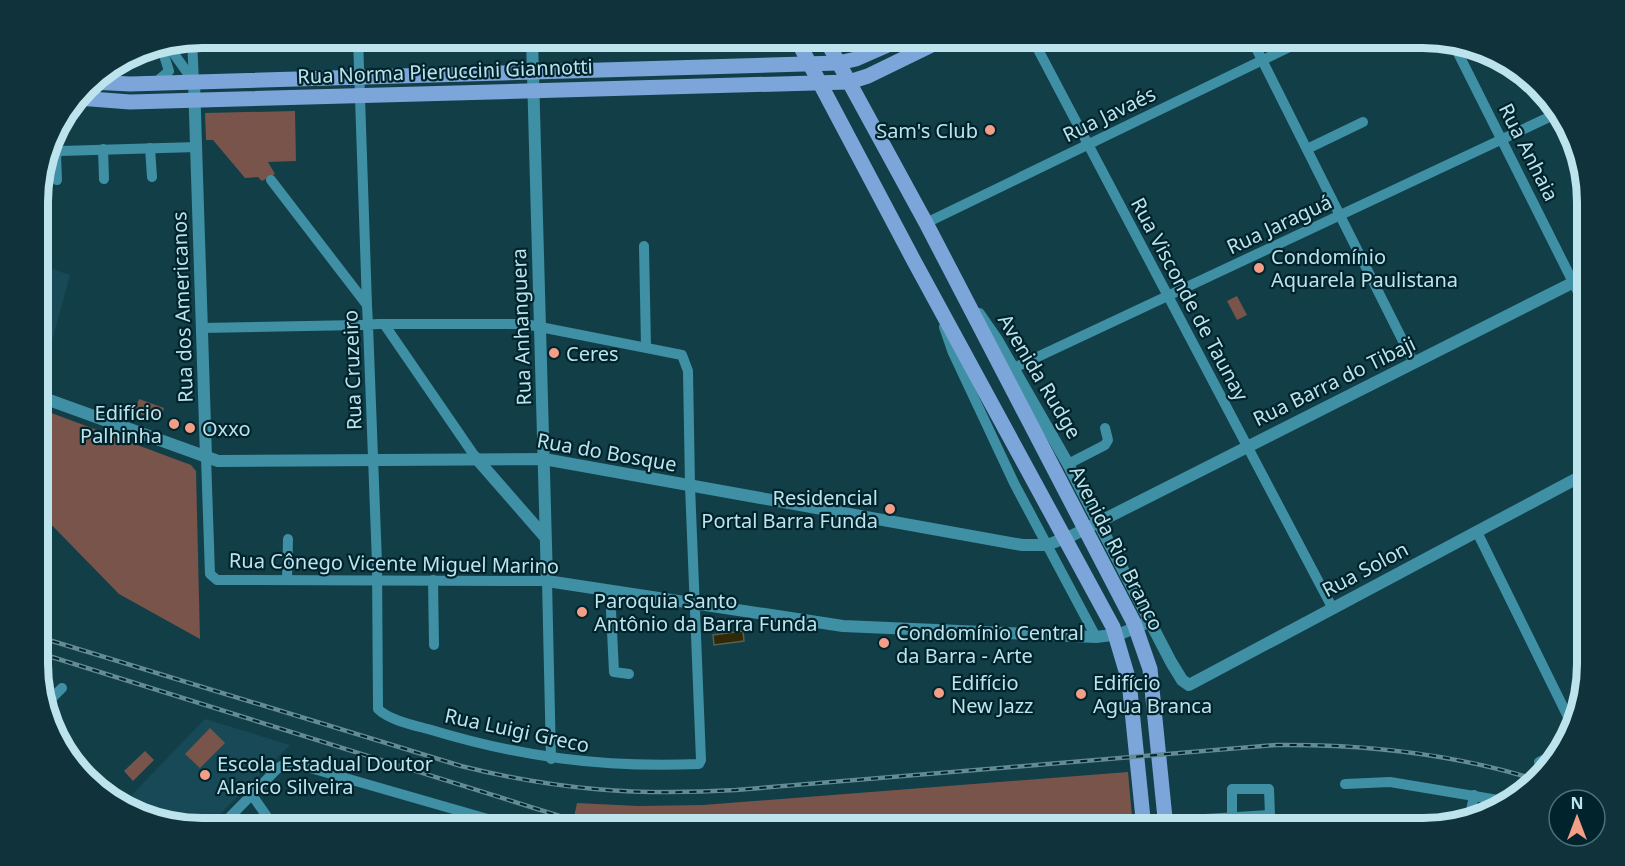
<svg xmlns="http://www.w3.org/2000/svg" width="1625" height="866" font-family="'Noto Sans',sans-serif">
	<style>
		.built { fill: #174a56 }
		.green { fill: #78544a }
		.water { fill: #302806; stroke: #5a604b; stroke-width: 1.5 }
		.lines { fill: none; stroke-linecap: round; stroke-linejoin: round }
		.minor { stroke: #3f90a4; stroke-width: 10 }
		.tertiary { stroke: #3f90a4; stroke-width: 12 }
		.primary { stroke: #7ca5d9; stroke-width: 15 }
		.rail-casing { stroke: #628b95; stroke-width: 4.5 }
		.rail { stroke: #01242c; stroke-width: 2; stroke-dasharray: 7; stroke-linecap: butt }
		.poi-dot { fill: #f49e87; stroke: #01242c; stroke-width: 2 }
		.labels { text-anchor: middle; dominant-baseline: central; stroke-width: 4.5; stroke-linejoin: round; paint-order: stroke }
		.street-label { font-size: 20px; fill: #bde3ed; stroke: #01242c }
		.poi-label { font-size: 20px; fill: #bde3ed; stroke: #01242c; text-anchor: start }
		.rim { fill: none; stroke: #bde3ed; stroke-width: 8 }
	</style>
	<rect width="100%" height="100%" fill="#123e48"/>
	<g class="built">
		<polygon points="38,264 70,275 40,385 38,384"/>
		<polygon points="205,719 290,745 206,828 129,811 122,805"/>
	</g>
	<g class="green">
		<polygon points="295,111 296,161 268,162 275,174 262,181 258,177 245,178 213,140 206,140 205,113"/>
		<polygon points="1237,296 1247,315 1237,320 1227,301"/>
		<polygon points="139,399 164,408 160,421 134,412"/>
		<polygon points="38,408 191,465 196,471 200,639 119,594 39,512"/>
		<polygon points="210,728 225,743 200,768 185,754"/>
		<polygon points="145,751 154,760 133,781 124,771"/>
		<polygon points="1128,772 1133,828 613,828 574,817 577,803 638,806 703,805"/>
	</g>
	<polygon class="water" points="743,631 744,641 714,645 713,635"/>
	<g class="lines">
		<g class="minor">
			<polyline points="1032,38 1333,609"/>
			<polyline points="1251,38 1414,363"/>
			<polyline points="192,40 194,82"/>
			<polyline points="167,44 194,82"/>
			<polyline points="1454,45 1586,308"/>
			<polyline points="156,82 169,71 161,46"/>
			<polyline points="150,148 152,177"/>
			<polyline points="103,149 104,179"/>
			<polyline points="1307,149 1363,122"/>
			<polyline points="57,180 56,155 60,151 197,147"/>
			<polyline points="271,180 367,305"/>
			<polyline points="926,223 1308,38"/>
			<polyline points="644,246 646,347"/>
			<polyline points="384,324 476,458"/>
			<polyline points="944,327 953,353 1014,483 1096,637"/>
			<path d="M202,328L359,325L379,324H525L682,355L688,371L690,486L701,760L699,764C602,768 520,757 428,729C413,725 389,720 378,709L377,563L368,325L367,305L358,38"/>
			<polyline points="1014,368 1560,112"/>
			<polyline points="206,457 210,574 217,580 547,581 551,759"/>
			<polyline points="1068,464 1105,445 1108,440 1105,428"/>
			<polyline points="1477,532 1573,727"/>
			<polyline points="287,580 288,539"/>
			<polyline points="433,580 434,645"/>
			<polyline points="610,590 614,672 629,674"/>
			<polyline points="46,704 62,688"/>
			<polyline points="1539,762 1556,754"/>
			<polyline points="1345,784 1390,782 1510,802"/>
			<polyline points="252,795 275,828"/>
			<polyline points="1470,816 1474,795"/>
			<polyline points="219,828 277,769 286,763 307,767 519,828"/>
			<polyline points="1186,828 1189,820 1269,815 1270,815 1269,789 1232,789 1232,817"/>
		</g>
		<g class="tertiary">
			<polyline points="532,38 547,581 843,626 1096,637 1120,634 1151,621"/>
			<polyline points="194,82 206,457"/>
			<polyline points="979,314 997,340 1068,464 1171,662 1182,680 1189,685 1587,473"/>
			<polyline points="38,396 218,461 544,459 1022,545 1047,545 1073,535 1586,276"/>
			<polyline points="476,458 545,537"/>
		</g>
		<g class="primary">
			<polyline points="796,38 914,261 1113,627 1129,681 1144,828"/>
			<polyline points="825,38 926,223 1134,623 1150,669 1166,828"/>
			<polyline points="91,82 130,84 838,63 856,59 904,38"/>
			<polyline points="78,98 130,102 849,82 868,76 946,38"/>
		</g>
		<defs>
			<g id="rail">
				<path d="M39,637L461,766C557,790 637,796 736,790L1276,745C1364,744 1449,753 1534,779"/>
				<polyline points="39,653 598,828"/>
			</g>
		</defs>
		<use href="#rail" class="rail-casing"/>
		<use href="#rail" class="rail"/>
	</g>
	<g class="poi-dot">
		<circle cx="990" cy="130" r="6"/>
		<circle cx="1259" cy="268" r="6"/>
		<circle cx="554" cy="353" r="6"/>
		<circle cx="174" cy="424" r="6"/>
		<circle cx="190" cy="428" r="6"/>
		<circle cx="890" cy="509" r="6"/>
		<circle cx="582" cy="612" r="6"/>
		<circle cx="884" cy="643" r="6"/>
		<circle cx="939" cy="693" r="6"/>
		<circle cx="1081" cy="694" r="6"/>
		<circle cx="205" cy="775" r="6"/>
	</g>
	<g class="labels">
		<g class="street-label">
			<text transform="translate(445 71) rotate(-2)">Rua Norma Pieruccini Giannotti</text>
			<text transform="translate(1109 114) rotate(-26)">Rua Javaés</text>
			<text transform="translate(1529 152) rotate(63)">Rua Anhaia</text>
			<text transform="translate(1279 224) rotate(-25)">Rua Jaraguá</text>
			<text transform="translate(1190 299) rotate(62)">Rua Visconde de Taunay</text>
			<text transform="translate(182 307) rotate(-92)">Rua dos Americanos</text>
			<text transform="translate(521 327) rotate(-92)">Rua Anhanguera</text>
			<text transform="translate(352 370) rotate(-92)">Rua Cruzeiro</text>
			<text transform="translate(1040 376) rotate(59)">Avenida Rudge</text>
			<text transform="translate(1334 381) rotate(-26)">Rua Barra do Tibaji</text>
			<text transform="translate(607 452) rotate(10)">Rua do Bosque</text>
			<text transform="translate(1117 548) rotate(63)">Avenida Rio Branco</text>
			<text transform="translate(394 563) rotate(1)">Rua Cônego Vicente Miguel Marino</text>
			<text transform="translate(1365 569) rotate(-28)">Rua Solon</text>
			<text transform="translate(517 730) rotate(12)">Rua Luigi Greco</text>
		</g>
		<g class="poi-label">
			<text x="978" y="130" text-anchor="end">Sam's Club</text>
			<text x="1271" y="256">Condomínio<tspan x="1271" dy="23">Aquarela Paulistana</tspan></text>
			<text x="566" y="353">Ceres</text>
			<text x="162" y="412" text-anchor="end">Edifício<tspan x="162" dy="23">Palhinha</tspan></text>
			<text x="202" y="428">Oxxo</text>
			<text x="878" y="497" text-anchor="end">Residencial<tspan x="878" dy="23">Portal Barra Funda</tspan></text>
			<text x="594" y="600">Paroquia Santo<tspan x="594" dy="23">Antônio da Barra Funda</tspan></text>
			<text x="896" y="632">Condomínio Central<tspan x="896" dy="23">da Barra - Arte</tspan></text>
			<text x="951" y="682">Edifício<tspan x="951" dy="23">New Jazz</tspan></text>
			<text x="1093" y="682">Edifício<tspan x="1093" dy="23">Agua Branca</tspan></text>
			<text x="217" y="763">Escola Estadual Doutor<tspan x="217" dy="23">Alarico Silveira</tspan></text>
		</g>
	</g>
	<path d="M0 0H1625V866H0ZM202 48H1423A154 154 0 0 1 1577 202V664A154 154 0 0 1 1423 818H202A154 154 0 0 1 48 664V202A154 154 0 0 1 202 48Z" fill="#10333b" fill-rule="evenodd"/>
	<path class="rim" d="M202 48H1423A154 154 0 0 1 1577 202V664A154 154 0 0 1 1423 818H202A154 154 0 0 1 48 664V202A154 154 0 0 1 202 48Z"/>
	<g transform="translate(1577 818)"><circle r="28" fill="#01242c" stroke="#4c7079" stroke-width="1.5"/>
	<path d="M0-4.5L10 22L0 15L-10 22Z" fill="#f49e87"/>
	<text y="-9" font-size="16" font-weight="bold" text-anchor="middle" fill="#bde3ed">N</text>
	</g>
</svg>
